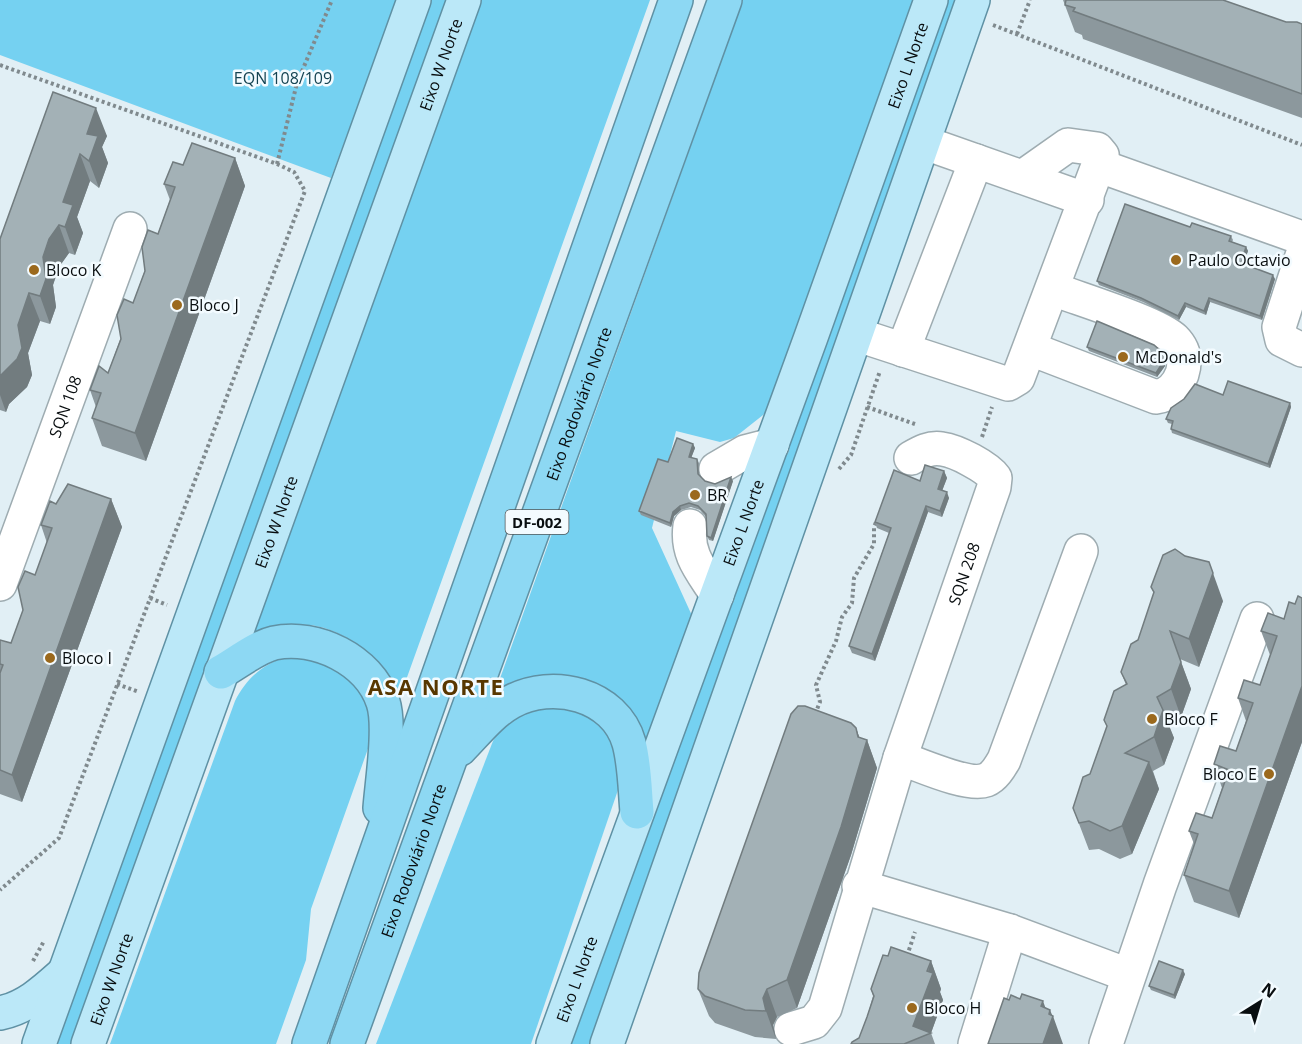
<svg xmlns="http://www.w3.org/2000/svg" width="1302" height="1044" font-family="'Open Sans',sans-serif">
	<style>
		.green { fill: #75d1f1 }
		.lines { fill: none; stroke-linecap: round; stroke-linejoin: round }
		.minor-casing { stroke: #9eacb1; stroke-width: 36 }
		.major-casing { stroke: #5f91a4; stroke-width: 36 }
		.highway-casing { stroke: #5f91a4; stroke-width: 36 }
		.path { stroke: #808a8e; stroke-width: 4; stroke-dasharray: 3 3; stroke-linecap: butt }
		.minor { stroke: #fff; stroke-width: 33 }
		.major { stroke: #bbe8f8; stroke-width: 33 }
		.highway { stroke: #8dd8f3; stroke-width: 33 }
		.wall { fill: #8c989d }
		.shaded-wall { fill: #727c7f }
		.building { fill: #a3b1b6; stroke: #727c7f; stroke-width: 1.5 }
		.poi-dot { fill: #9b691d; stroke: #f3fbff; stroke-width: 2 }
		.labels { text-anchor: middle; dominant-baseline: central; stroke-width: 5; stroke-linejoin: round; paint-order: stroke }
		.shield { fill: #f3fbff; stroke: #4f5558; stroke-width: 1.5 }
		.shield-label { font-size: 15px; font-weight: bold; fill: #090e10 }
		.street-label { font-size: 16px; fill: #090e10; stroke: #f3fbff }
		.park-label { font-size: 16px; fill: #144352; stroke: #f3fbff }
		.poi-label { font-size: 16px; fill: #090e10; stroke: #f3fbff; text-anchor: start }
		.district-label { font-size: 22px; font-weight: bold; letter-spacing: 1.5px; fill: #583700; stroke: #f3fbff }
	</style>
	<rect width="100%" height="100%" fill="#e1eff5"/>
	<g class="green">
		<polygon points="0,0 397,0 331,178 0,55"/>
		<polygon points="428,0 446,0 71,1044 54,1044"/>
		<path d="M473,0H650L396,708C390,694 386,677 378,665C362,641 320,619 292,626C275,630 257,643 241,651Z"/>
		<polygon points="743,0 918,0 773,407 734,438 720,442 676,431 652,528 694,620 646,757 618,703 493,698"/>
		<polygon points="945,0 963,0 589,1044 569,1044"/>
		<path d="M285,657H313L352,679L371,707L370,743L311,909L306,960L276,1044H110L235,701C246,679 262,665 285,657Z"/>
		<polygon points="530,706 576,709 604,727 616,749 619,787 531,1044 376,1044 493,741 502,726"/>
	</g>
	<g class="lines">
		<defs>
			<g id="minor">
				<polyline points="925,143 1087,200"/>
				<polyline points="1100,166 1302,238"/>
				<polyline points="1302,256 1279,327 1282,340 1302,350"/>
				<polyline points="858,335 1008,384 1018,378 1102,155 1097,149 1068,145 1024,176"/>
				<path d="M1031,349L1156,397C1169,395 1177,387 1182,374C1186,361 1184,349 1174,339C1158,323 1079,299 1053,289"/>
				<polyline points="903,350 976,161"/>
				<polyline points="716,469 745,452 772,445"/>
				<path d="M690,526C686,555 702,571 717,595"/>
				<path id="s1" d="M0,584L130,229"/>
				<path d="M900,758C918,764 968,787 986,780C994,777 1000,767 1004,760L1081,551"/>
				<polyline points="859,886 1010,931 1128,975"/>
				<path id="s2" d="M791,1029L814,1022L825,1008L900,758L994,487L995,478C987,467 957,451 942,449C930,447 921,452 911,458"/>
				<polyline points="975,1044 1010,931"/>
				<polyline points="1106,1044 1160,885 1257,619"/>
			</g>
			<g id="major">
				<path d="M0,1013C26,1008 45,990 64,973"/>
				<polyline points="39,1044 414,0"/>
				<path id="s3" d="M88,1044L464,0"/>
				<path id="s4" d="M553,1044L811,337L931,0"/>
				<polyline points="607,1044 973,0"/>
			</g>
			<g id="highway">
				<path d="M221,672C237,663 257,647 274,643C316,634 369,660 383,702C391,726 382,782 380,808"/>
				<path d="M460,749C476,733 491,713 511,702C552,679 615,694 629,743C635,765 635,790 637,812"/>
				<polyline points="309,1044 676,0"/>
				<path id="s5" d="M347,1044L725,0"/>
			</g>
		</defs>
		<use href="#minor" class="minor-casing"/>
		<use href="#major" class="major-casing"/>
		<use href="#highway" class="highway-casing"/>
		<g class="path">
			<polyline points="993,25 1302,145"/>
			<polyline points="1017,34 1030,0"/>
			<polyline points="0,65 277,164 294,172 305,191 59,838 0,890"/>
			<polyline points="277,164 297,83 332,0"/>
			<polyline points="867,407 915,424"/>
			<polyline points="982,437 992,407"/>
			<polyline points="839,469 851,455 880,371"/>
			<polyline points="150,598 167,605"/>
			<polyline points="117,684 139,692"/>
			<polyline points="815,714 820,702 816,685 836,641 842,617 852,603 854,578 874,544 874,527 877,520"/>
			<polyline points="907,956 915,932"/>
			<polyline points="33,961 44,941"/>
		</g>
		<use href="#minor" class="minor"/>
		<use href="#major" class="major"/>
		<use href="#highway" class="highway"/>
	</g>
	<g class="wall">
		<polygon points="1063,0 1223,0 1286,22 1302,24 1302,118 1083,39 1082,35 1075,32"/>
		<polygon points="53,92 107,136 102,147 108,163 99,188 90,181 77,217 83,233 75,255 69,253 59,267 53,285 56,307 50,324 40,321 28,353 32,375 27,387 9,404 6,412 0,410 0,239"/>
		<polygon points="235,158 245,186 146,461 102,446 92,418 96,407 90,390 108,373 170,200 164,184 183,165"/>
		<polygon points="1190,227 1231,236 1233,240 1232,242 1246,247 1248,251 1243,264 1275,279 1262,320 1210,302 1206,315 1186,307 1179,320 1143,302 1099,285 1097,281"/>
		<polygon points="1087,347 1164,356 1165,366 1157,377 1089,351"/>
		<polygon points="1223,395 1290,403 1291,407 1270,468 1172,433 1171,429 1172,424 1168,423 1166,419"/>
		<polygon points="693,444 695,448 691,458 697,459 699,463 699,475 705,481 715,484 733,481 713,541 709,540 707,536 706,517 700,510 691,507 681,510 674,516 671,527 641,515 639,511 668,462"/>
		<polygon points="944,471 947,478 942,491 949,498 942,517 928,512 875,661 852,653 849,646 889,533 877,528 875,522 920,481"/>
		<polygon points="111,499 122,527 22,802 0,794 0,640 11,643 47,543 41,525 56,504"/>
		<polygon points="1151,587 1223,601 1199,667 1180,659 1191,689 1181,717 1168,724 1174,738 1164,765 1153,771 1159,789 1132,854 1120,859 1099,849 1089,850 1073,808 1090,774 1107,727 1104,720 1126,685 1121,672 1138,640 1154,594"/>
		<polygon points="1302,598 1302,742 1239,918 1194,902 1184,875 1194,844 1189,831 1212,818 1222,788 1214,764 1236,751 1246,721 1238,698 1260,685 1270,655 1261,631 1284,619 1295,604"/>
		<polygon points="856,728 859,737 867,740 877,768 851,855 797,1008 777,1017 773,1025 776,1039 755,1037 715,1023 709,1016 698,989"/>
		<polygon points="931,961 941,989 940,992 943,1000 931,1033 935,1044 851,1044 859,1038 867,1017 873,996 871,989"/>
		<polygon points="1185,974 1175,999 1151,990 1149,986"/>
	</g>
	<g class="shaded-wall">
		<polygon points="96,108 107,136 102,147 108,163 99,188 89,161 87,134"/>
		<polygon points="80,154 90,181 77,217 83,233 75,255 65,227 63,202"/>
		<polygon points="235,158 245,186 146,461 135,433"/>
		<polygon points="59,225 69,253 59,267 53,285 56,307 50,324 40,296 43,257 49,239"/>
		<polygon points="1246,247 1248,251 1242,267 1241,263"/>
		<polygon points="1273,275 1275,279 1262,320 1260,316"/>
		<polygon points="29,293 40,321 28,353 32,375 27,387 9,404 6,412 0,395 0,376"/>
		<polygon points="1209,298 1210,302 1206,315 1204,311"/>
		<polygon points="1185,303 1186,307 1179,320 1178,316"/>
		<polygon points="1162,352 1165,366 1157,377 1156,373"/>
		<polygon points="1290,403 1291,407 1270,468 1268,464"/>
		<polygon points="693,444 695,448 690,461 689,457"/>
		<polygon points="944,471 947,478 940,496 938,489"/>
		<polygon points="731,477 733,481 713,541 711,538"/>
		<polygon points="947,492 949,498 942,517 940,511"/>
		<polygon points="111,499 122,527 22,802 12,775"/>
		<polygon points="680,506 681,510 674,516 671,527 670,523 673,512"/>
		<polygon points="926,506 928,512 875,661 872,654"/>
		<polygon points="1209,562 1223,601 1199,667 1189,639"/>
		<polygon points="1181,662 1191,689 1181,717 1171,689"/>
		<polygon points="1302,686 1302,742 1239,918 1229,891"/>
		<polygon points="1163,710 1174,738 1164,765 1154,737"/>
		<polygon points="856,728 864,750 867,740 877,768 851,855 797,1008 787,980 858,737"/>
		<polygon points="1149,762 1159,789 1132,854 1122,826"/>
		<polygon points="931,961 941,989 940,992 943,1000 931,1033 913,1026"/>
		<polygon points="1183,970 1185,974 1175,999 1174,995"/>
		<polygon points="767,989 777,1017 773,1025 776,1039 766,1011 763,998"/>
		<polygon points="1043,1001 1051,1023 1049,1014 1050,1010 1053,1017 1053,1016 1063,1044 1043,1044 1041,1006"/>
	</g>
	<g class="building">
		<polygon points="1066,0 1223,0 1286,22 1297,22 1302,24 1302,94 1073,11 1075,8 1065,5"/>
		<polygon points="53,92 96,108 87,134 98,136 89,161 80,154 63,202 73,205 65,227 59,225 49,239 43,257 46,279 40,296 29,293 18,325 22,348 17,359 0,376 0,239"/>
		<polygon points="192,143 235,158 135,433 92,418 101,393 90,390 99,366 108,373 121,339 117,315 124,299 133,303 145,271 142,247 148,230 158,234 175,187 164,184 173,162 183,165"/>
		<polygon points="1125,204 1190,227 1192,223 1231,236 1229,241 1246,247 1241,263 1273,275 1260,316 1209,298 1204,311 1185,303 1178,316 1141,298 1097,281"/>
		<polygon points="1097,321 1154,345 1162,352 1163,362 1156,373 1087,347"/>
		<polygon points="1228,381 1290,403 1268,464 1171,429 1173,421 1166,419 1171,408 1184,399 1195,384 1223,395"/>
		<polygon points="677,438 693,444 689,457 697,459 698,474 705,481 715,484 731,477 711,538 707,536 706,514 698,506 689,503 680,506 673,512 670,523 639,511 658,459 668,462"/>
		<polygon points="925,465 944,471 938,489 947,492 940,511 926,506 872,654 849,646 891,528 875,522 894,470 920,481"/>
		<polygon points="68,484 111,499 12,775 0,770 0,673 3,665 0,664 0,640 11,643 23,610 18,587 25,571 35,575 52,528 41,525 50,501 56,504"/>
		<polygon points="1175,549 1185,556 1209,562 1213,573 1189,639 1170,631 1181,662 1171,689 1157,697 1163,710 1154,737 1125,753 1149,762 1122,826 1110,831 1089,821 1079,823 1073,808 1083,777 1090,774 1107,726 1104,720 1114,691 1127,684 1121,672 1131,644 1138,640 1154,592 1151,587 1163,555"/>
		<polygon points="1298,596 1302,598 1302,686 1229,891 1184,875 1198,834 1189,831 1196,813 1212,818 1229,770 1214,764 1220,746 1236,751 1253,703 1238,698 1244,680 1260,685 1277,636 1261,631 1268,613 1284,619 1289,602 1295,604"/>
		<polygon points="798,706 805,706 851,723 856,728 858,737 867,740 841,827 787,980 767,989 763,998 766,1011 745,1010 705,996 698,989 699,973 791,714"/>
		<polygon points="891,947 931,961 927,971 933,973 913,1026 931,1033 904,1044 851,1044 852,1042 859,1038 867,1017 874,996 871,989 883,955 888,956"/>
		<polygon points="1159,961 1183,970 1174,995 1149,986"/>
		<polygon points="1022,994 1043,1001 1041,1006 1050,1010 1049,1014 1053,1016 1043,1044 988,1044 1004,998 1009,1000 1011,995 1020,999"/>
	</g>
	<g class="poi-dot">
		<circle cx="1176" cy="260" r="6"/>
		<circle cx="34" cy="270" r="6"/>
		<circle cx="177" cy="305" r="6"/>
		<circle cx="1123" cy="357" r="6"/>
		<circle cx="695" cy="495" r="6"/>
		<circle cx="50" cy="658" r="6"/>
		<circle cx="1152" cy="719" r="6"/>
		<circle cx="1269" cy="774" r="6"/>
		<circle cx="912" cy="1008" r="6"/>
	</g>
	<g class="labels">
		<rect class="shield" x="505.5" y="510" width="63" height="24" rx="4.5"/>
		<g class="shield-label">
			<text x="537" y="522">DF-002</text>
		</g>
		<g class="street-label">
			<text stroke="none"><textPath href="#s3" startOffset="1041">Eixo W Norte</textPath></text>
			<text stroke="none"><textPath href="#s4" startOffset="1041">Eixo L Norte</textPath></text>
			<text stroke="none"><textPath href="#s5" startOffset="681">Eixo Rodoviário Norte</textPath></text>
			<text stroke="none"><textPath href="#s1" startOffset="189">SQN 108</textPath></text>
			<text stroke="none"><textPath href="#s3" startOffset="555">Eixo W Norte</textPath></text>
			<text stroke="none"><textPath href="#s4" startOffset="555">Eixo L Norte</textPath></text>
			<text stroke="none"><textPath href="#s2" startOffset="498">SQN 208</textPath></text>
			<text stroke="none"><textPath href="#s5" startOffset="195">Eixo Rodoviário Norte</textPath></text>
			<text stroke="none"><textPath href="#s3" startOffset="69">Eixo W Norte</textPath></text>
			<text stroke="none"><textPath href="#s4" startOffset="69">Eixo L Norte</textPath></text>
		</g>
		<g class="park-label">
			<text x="283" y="78">EQN 108/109</text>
		</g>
		<g class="poi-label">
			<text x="1188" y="260">Paulo Octavio</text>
			<text x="46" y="270">Bloco K</text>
			<text x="189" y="305">Bloco J</text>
			<text x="1135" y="357">McDonald's</text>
			<text x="707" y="495">BR</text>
			<text x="62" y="658">Bloco I</text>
			<text x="1164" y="719">Bloco F</text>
			<text x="1257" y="774" text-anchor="end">Bloco E</text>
			<text x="924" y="1008">Bloco H</text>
		</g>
		<g class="district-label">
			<text x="436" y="686">ASA NORTE</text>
		</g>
	</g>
	<g transform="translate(1260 1002) rotate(37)" stroke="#f3fbff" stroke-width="4.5" paint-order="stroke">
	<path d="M0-4.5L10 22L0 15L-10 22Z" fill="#090e10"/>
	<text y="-9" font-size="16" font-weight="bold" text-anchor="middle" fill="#090e10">N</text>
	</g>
</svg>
